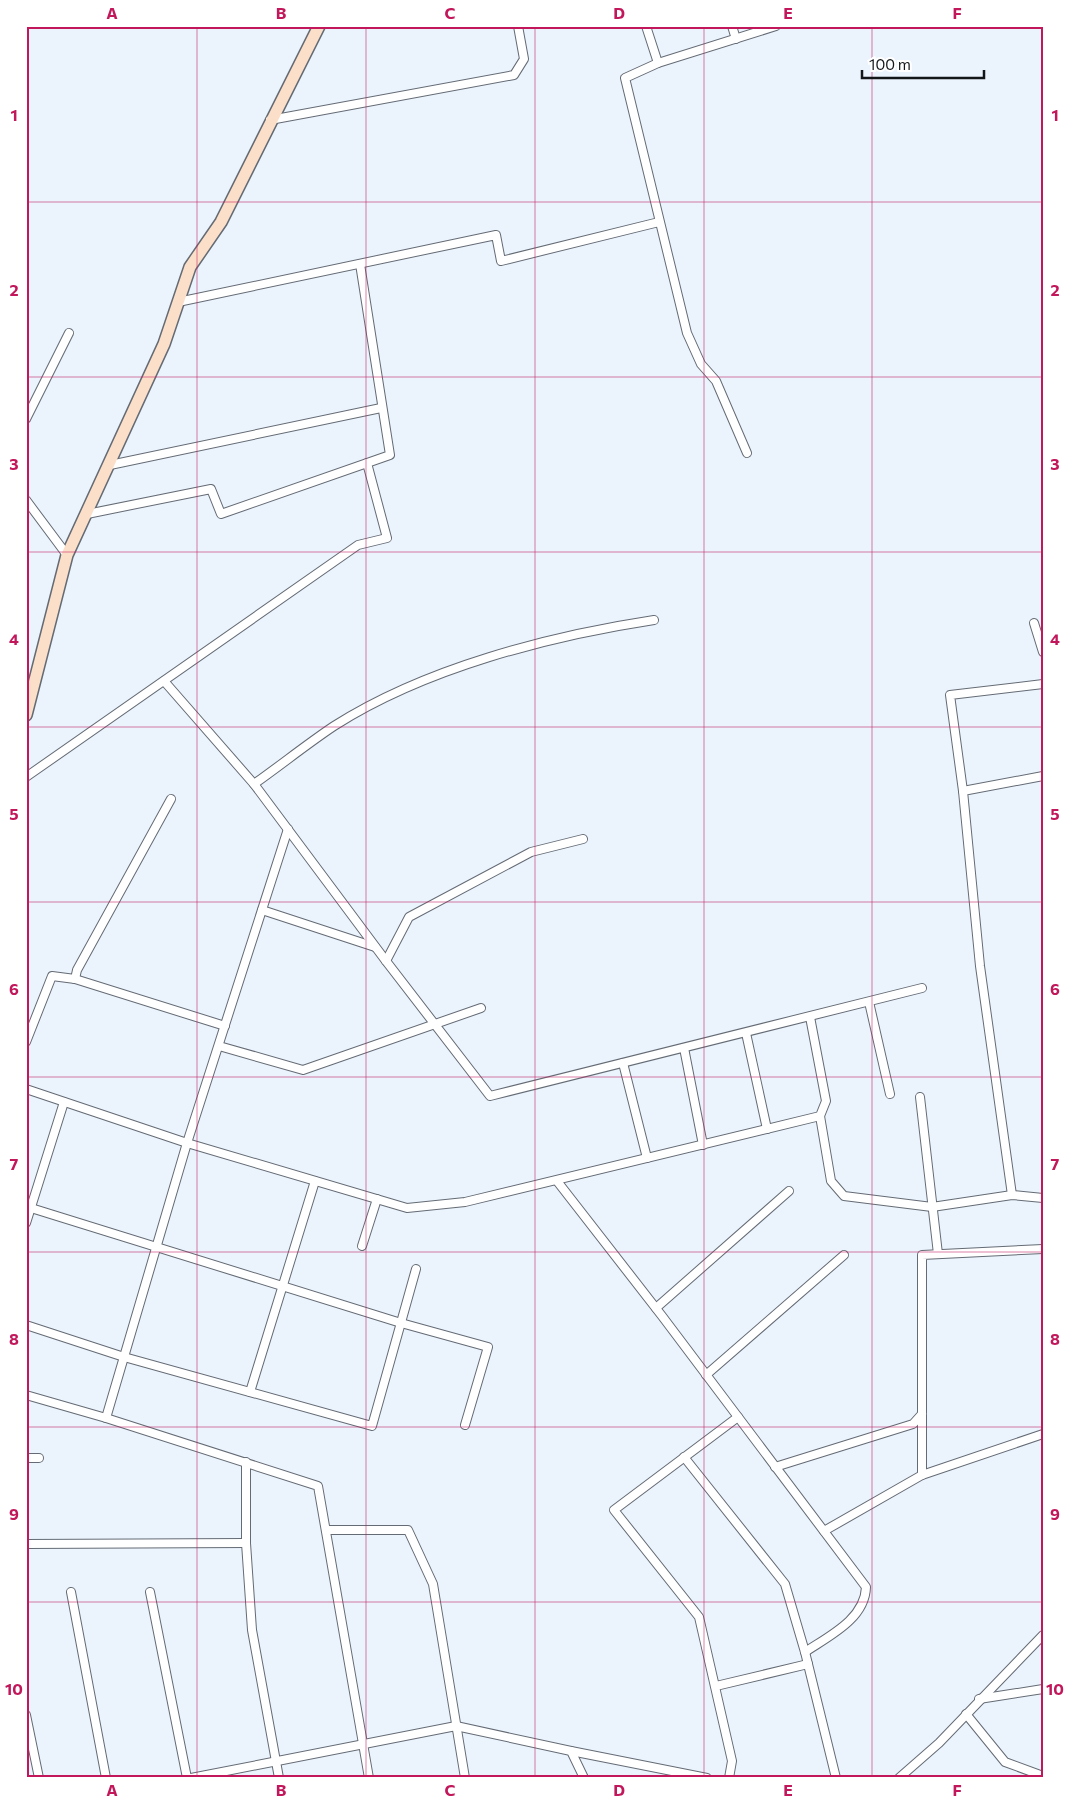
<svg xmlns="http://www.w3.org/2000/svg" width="1069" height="1804" font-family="Commissioner,sans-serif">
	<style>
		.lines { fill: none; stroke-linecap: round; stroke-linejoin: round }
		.street-casing { stroke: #646b74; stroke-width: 10 }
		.secondary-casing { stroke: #646b74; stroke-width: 14 }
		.street { stroke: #fff; stroke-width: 8 }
		.secondary { stroke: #fcdfc8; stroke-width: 11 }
		.grid { fill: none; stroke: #c2185b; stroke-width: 1; stroke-opacity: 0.55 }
		.neatline { fill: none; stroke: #c2185b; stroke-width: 2 }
		.grid-label { font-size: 16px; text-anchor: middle; font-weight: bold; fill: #c2185b }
	</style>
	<rect width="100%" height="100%" fill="#ebf3fd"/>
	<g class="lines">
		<defs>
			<g id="street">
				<polyline points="646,26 658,63"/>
				<polyline points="732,26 736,39"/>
				<polyline points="270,120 514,75 524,59 518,26"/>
				<polyline points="178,302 496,235 501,261 659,222"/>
				<polyline points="26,419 69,333"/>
				<polyline points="747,453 716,381 701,364 687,333 625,78 658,63 776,26"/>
				<polyline points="110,465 381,408"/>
				<polyline points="26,500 67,555"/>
				<polyline points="87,514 211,489 221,514 390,455 360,264"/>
				<polyline points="1034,623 1043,652"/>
				<polyline points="164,681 254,784 386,961 490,1096 922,988"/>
				<polyline points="26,777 358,545 387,538 367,463"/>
				<path d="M254,784C281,765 307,744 334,726C425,668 549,636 654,620"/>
				<polyline points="963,791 950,695 1043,684"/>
				<polyline points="262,910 375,947"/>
				<polyline points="386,961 409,917 531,852 583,839"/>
				<polyline points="75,979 77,970 171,799"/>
				<polyline points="869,1002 890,1094"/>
				<polyline points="746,1033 767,1129"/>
				<polyline points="26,1042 52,976 75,979 225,1026"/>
				<polyline points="219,1046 303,1070 481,1008"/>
				<polyline points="684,1048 703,1145"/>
				<polyline points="623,1063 647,1158"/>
				<polyline points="26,1089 187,1143 407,1208 465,1202 820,1116 826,1101 810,1017"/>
				<polyline points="920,1097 938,1254"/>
				<polyline points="820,1116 831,1181 844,1196 932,1207 1012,1195 1043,1198"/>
				<path d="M557,1181L662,1316L866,1587C865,1619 829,1636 805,1652"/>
				<polyline points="1012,1195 980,966 963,791 1043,776"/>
				<polyline points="31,1208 401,1323 488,1347 465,1425"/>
				<polyline points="26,1223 64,1102"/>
				<polyline points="362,1246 377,1199"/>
				<polyline points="656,1308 789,1191"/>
				<polyline points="26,1325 124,1357 372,1426 416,1269"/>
				<polyline points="706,1375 844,1255"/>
				<polyline points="250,1392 315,1181"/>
				<polyline points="26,1395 106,1418 318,1486 369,1778"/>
				<polyline points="106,1418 187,1143 288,829"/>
				<polyline points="684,1457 785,1584 805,1652 836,1778"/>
				<polyline points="26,1458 39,1458"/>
				<polyline points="246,1462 246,1543 252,1630 279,1778"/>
				<polyline points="775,1467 913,1424 922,1414"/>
				<polyline points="922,1475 922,1255 1043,1249"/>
				<polyline points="326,1530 408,1530 433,1584 465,1778"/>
				<polyline points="824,1531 922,1475 1043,1434"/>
				<polyline points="26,1544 246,1543"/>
				<polyline points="71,1592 106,1778"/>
				<polyline points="150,1592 187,1778"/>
				<polyline points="716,1686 808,1664"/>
				<polyline points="979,1699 1043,1689"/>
				<polyline points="966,1714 1005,1762 1043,1776"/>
				<polyline points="26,1715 39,1778"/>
				<polyline points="571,1751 707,1778"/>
				<polyline points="191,1778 456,1726 571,1751 584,1778"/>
				<polyline points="729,1778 732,1761 699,1617 614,1510 738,1417"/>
				<polyline points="899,1778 939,1743 1043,1635"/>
			</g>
			<polyline id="secondary" points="26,715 67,555 164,344 190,267 221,222 319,26"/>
		</defs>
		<use href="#street" class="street-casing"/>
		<use href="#secondary" class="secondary-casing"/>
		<use href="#street" class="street"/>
		<use href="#secondary" class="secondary"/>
	</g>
	<path class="grid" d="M197,26V1778M366,26V1778M535,26V1778M704,26V1778M872,26V1778M26,202H1043M26,377H1043M26,552H1043M26,727H1043M26,902H1043M26,1077H1043M26,1252H1043M26,1427H1043M26,1602H1043"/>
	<rect width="1069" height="1804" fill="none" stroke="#ffffff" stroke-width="55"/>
	<path d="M862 70v8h122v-8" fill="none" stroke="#131619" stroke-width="2.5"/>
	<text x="869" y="70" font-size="15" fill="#131619" stroke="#ffffff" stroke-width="4" paint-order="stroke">100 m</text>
	<rect x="28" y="28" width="1014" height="1748" class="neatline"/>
	<g class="grid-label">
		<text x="112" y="19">A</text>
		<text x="281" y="19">B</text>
		<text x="450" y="19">C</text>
		<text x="619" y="19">D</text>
		<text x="788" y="19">E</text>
		<text x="957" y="19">F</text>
		<text x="14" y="121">1</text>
		<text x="1055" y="121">1</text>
		<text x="14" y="296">2</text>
		<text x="1055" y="296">2</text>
		<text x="14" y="470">3</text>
		<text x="1055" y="470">3</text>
		<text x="14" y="645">4</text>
		<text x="1055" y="645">4</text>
		<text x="14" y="820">5</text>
		<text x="1055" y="820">5</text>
		<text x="14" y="995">6</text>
		<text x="1055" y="995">6</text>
		<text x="14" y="1170">7</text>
		<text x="1055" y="1170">7</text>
		<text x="14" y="1345">8</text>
		<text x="1055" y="1345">8</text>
		<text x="14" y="1520">9</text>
		<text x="1055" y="1520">9</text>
		<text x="14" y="1695">10</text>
		<text x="1055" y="1695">10</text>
		<text x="112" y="1796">A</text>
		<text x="281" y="1796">B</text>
		<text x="450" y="1796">C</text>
		<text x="619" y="1796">D</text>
		<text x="788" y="1796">E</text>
		<text x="957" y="1796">F</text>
	</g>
</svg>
